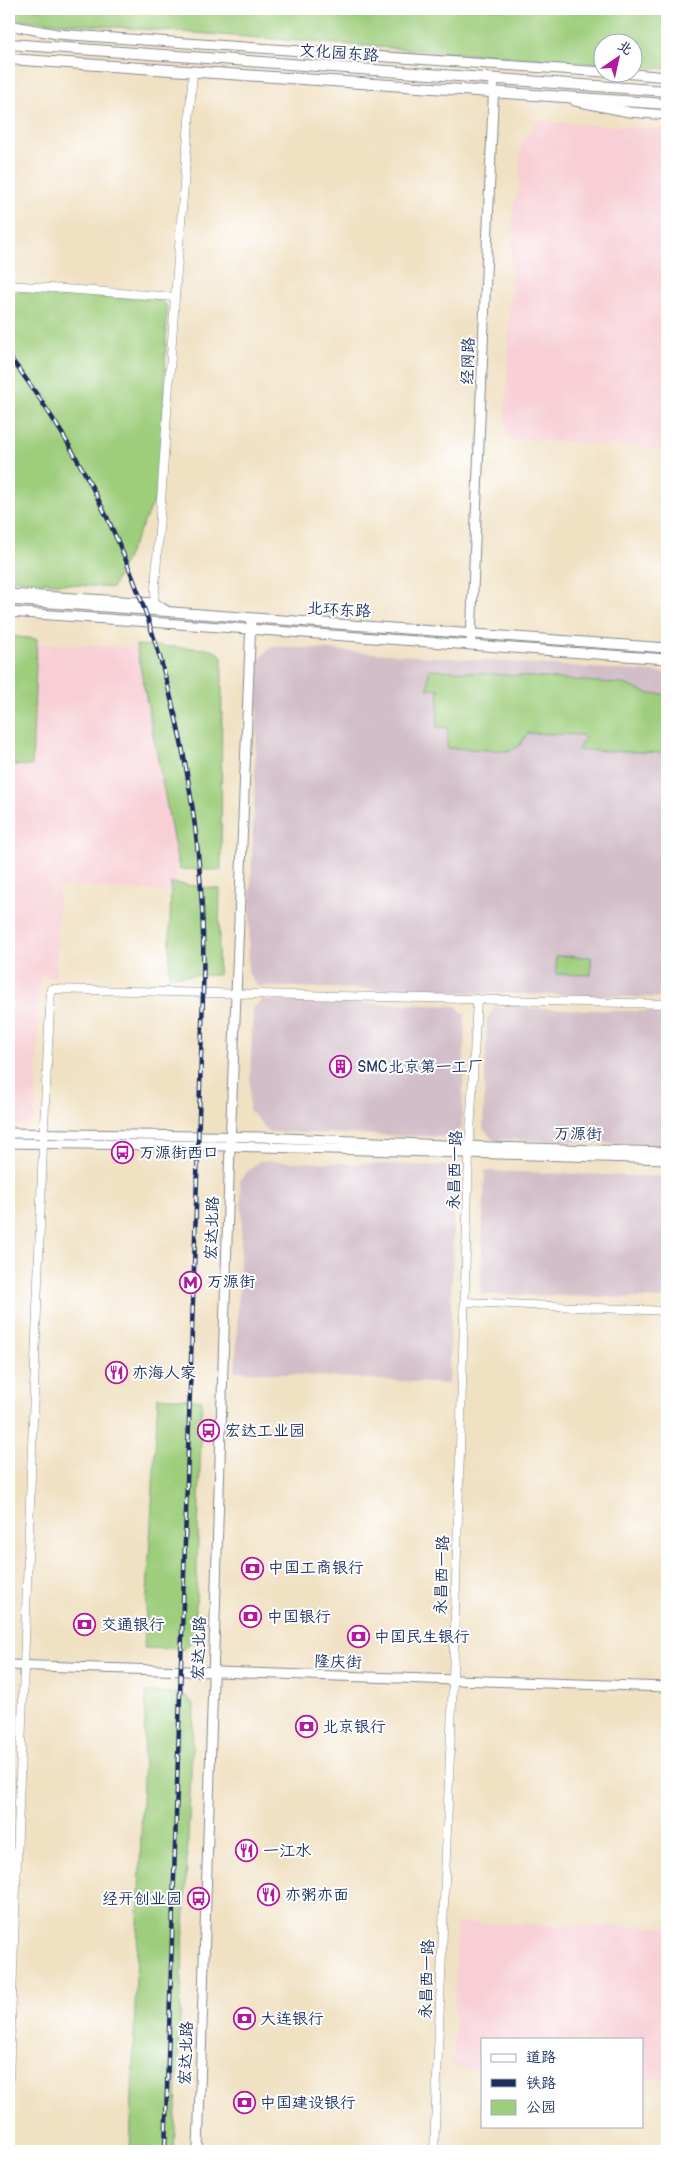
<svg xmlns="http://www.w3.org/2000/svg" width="676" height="2160" font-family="Pangolin,'LXGW WenKai TC',sans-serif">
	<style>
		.built { fill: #f7cfd5 }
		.industrial { fill: #d2bdc8 }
		.green { fill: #9ecd7b; stroke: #5c7e6c }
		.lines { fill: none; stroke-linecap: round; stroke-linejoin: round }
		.minor-casing { stroke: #868890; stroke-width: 9 }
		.tertiary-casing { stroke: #868890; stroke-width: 11 }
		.secondary-casing { stroke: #868890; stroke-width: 12 }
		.minor { stroke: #fff; stroke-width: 8 }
		.tertiary { stroke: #fff; stroke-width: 9 }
		.secondary { stroke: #fff; stroke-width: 10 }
		.rail-casing { stroke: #1b2f5e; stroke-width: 4.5 }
		.rail { stroke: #fff; stroke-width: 2.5; stroke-dasharray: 8; stroke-linecap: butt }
		.labels { text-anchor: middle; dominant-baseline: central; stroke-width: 4; stroke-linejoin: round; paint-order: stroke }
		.street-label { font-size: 16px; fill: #1b2f5e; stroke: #fff }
		.poi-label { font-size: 16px; fill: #1b2f5e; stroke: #fff; text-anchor: start }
	</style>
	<rect width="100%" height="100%" fill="#fff"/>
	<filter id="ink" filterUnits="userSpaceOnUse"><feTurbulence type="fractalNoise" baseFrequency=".02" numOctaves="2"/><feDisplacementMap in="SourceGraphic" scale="10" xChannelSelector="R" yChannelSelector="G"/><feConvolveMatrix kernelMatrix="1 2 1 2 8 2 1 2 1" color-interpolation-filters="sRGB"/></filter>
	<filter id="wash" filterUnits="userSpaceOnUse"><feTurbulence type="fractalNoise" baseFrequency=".0096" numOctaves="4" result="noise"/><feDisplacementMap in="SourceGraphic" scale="20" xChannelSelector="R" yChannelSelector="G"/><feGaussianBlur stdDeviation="1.12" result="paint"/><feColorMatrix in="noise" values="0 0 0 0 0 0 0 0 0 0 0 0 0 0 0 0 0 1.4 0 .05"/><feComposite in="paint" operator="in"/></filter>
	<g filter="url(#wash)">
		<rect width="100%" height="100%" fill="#f0e1c3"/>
		<g class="built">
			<polygon points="536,121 667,129 667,449 505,438 513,207 519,190 521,145"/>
			<polygon points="37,643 136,648 159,743 171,815 176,857 175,892 59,886 56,978 40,978 35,1118 26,1126 9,1126 9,765 32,765"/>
			<polygon points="457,1923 667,1927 667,2079 642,2078 642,2039 482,2039 482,2070 453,2068"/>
		</g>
		<g class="industrial">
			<polygon points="272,646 667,673 667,998 257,986 248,973 259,660"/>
			<polygon points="262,1000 456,1006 465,1015 462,1128 453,1137 269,1132 249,1110 253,1008"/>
			<polygon points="494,1007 667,1012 667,1145 492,1139 483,1128 487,1020"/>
			<polygon points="259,1161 448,1166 455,1176 449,1384 235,1371 242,1218 240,1179"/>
			<polygon points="485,1171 667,1177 667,1299 480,1294"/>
		</g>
		<g class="green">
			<polygon points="9,9 667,9 667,69 634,66 634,42 604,42 603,64 9,19"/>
			<polygon points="9,291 161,300 167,306 161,487 112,588 9,579"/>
			<polygon points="9,636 37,639 32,766 9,765"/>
			<polygon points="136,645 211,649 222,656 221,870 179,869"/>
			<polygon points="429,669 624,684 650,694 667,694 667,753 577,750 585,738 582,735 528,733 519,746 510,751 447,748 448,728 437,727 439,689 428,689"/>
			<polygon points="171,883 220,889 218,975 169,976"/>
			<polygon points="556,956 591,957 591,975 556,974"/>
			<polygon points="158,1397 202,1400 195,1638 184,1649 144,1648"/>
			<polygon points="146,1693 183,1693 194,1705 174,2151 130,2151"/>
		</g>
	</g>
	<g filter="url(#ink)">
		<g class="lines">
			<defs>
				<g id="minor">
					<polyline points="9,285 175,297"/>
					<polyline points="154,603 175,297 193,71"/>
					<polyline points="465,1302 667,1311"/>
					<polyline points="9,2079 43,1144 51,989 667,1004"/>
					<polyline points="434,2151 453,1680 469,1154 477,999"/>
				</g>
				<g id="tertiary">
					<polyline points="9,25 57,34 604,72"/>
					<polyline points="611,72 667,77"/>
					<polyline points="575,101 629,112 667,115"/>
					<polyline points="9,594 154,603 167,611"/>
					<polyline points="9,600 667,648"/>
					<polyline points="9,612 667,659"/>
					<polyline points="471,639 494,79"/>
					<polyline points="9,1133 261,1137 490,1147 667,1152"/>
					<polyline points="9,1143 230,1146 667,1159"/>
					<polyline points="9,1665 667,1687"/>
					<polyline points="198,2151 230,1146 251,619"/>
				</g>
				<g id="secondary">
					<polyline points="9,44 667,91"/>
					<polyline points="9,59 667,104"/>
				</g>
			</defs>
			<use href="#minor" class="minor-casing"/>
			<use href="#tertiary" class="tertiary-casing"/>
			<use href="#secondary" class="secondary-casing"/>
			<use href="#minor" class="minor"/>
			<use href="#tertiary" class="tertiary"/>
			<use href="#secondary" class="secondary"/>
			<defs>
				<path id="rail" d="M9,356C148,537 209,770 203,995L165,2151"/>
			</defs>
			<use href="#rail" class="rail-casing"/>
			<use href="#rail" class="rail"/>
		</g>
	</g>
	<defs>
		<symbol id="building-ring" viewBox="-11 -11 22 22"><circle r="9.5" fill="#fff" stroke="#b5179e" stroke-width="1.5"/><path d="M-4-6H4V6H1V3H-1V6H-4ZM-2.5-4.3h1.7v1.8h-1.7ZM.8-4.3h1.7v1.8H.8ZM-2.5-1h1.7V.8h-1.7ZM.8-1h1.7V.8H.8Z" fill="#b5179e"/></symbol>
		<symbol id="bus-ring" viewBox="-11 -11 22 22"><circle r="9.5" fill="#fff" stroke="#b5179e" stroke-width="1.5"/><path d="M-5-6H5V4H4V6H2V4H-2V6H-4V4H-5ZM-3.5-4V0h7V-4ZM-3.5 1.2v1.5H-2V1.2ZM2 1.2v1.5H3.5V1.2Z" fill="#b5179e"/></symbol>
		<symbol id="metro-ring" viewBox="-11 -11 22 22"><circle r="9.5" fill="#fff" stroke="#b5179e" stroke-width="1.5"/><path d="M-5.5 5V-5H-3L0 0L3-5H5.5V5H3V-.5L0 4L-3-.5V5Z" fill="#b5179e"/></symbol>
		<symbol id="restaurant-ring" viewBox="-11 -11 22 22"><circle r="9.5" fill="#fff" stroke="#b5179e" stroke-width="1.5"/><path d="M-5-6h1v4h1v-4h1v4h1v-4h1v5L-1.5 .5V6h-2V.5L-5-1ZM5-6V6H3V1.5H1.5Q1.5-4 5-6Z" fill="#b5179e"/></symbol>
		<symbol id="bank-ring" viewBox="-11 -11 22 22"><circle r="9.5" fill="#fff" stroke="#b5179e" stroke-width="1.5"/><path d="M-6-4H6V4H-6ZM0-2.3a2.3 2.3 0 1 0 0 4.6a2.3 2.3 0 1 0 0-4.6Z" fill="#b5179e"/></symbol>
	</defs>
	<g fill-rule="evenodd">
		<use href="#building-ring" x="328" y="1054" width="25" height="25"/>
		<use href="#bus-ring" x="110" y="1140" width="25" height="25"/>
		<use href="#metro-ring" x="178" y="1270" width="25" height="25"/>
		<use href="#restaurant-ring" x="104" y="1360" width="25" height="25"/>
		<use href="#bus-ring" x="196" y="1418" width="25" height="25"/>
		<use href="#bank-ring" x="240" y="1556" width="25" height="25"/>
		<use href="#bank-ring" x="238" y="1604" width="25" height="25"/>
		<use href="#bank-ring" x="72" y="1612" width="25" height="25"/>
		<use href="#bank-ring" x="346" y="1624" width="25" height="25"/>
		<use href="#bank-ring" x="294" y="1714" width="25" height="25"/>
		<use href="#restaurant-ring" x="234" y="1838" width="25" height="25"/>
		<use href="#restaurant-ring" x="256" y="1882" width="25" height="25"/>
		<use href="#bus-ring" x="186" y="1886" width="25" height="25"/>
		<use href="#bank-ring" x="232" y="2006" width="25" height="25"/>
		<use href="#bank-ring" x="232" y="2090" width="25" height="25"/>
	</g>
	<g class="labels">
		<g class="street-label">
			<text transform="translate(339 53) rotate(4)">文化园东路</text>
			<text transform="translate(468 361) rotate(-88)">经网路</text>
			<text transform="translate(339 610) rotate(3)">北环东路</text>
			<text transform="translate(578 1134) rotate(1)">万源街</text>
			<text transform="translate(455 1170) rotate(-88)">永昌西一路</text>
			<text transform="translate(212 1228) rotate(-88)">宏达北路</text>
			<text transform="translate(442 1575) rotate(-88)">永昌西一路</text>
			<text transform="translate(199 1648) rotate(-88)">宏达北路</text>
			<text transform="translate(338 1662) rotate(2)">隆庆街</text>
			<text transform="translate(427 1979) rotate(-88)">永昌西一路</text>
			<text transform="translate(186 2053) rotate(-88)">宏达北路</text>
		</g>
		<g class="poi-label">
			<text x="357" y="1067">SMC北京第一工厂</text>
			<text x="139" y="1153">万源街西口</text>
			<text x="207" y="1282">万源街</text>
			<text x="132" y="1373">亦海人家</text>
			<text x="225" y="1431">宏达工业园</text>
			<text x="268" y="1568">中国工商银行</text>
			<text x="267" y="1617">中国银行</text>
			<text x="101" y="1625">交通银行</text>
			<text x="374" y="1637">中国民生银行</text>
			<text x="322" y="1727">北京银行</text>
			<text x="263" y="1851">一江水</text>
			<text x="285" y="1895">亦粥亦面</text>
			<text x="182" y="1899" text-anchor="end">经开创业园</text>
			<text x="260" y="2019">大连银行</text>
			<text x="260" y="2103">中国建设银行</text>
		</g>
	</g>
	<rect width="676" height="2160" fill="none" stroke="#fff" stroke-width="30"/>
	<rect x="481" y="2038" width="162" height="90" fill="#ffffff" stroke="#a4acbf"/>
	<rect x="491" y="2054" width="25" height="8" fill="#ffffff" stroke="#a4acbf"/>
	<text x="526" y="2062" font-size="15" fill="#1b2f5e">道路</text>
	<rect x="491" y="2079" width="25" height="8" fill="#1b2f5e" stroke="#a4acbf"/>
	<text x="526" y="2088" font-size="15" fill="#1b2f5e">铁路</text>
	<rect x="491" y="2100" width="25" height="15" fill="#9ecd7b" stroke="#a4acbf"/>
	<text x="526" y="2112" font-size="15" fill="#1b2f5e">公园</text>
	<g transform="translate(618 58) rotate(34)"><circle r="24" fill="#ffffff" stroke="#a4acbf"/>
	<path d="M0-4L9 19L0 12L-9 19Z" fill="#b5179e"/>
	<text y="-8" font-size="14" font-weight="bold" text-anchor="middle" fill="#1b2f5e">北</text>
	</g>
</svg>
